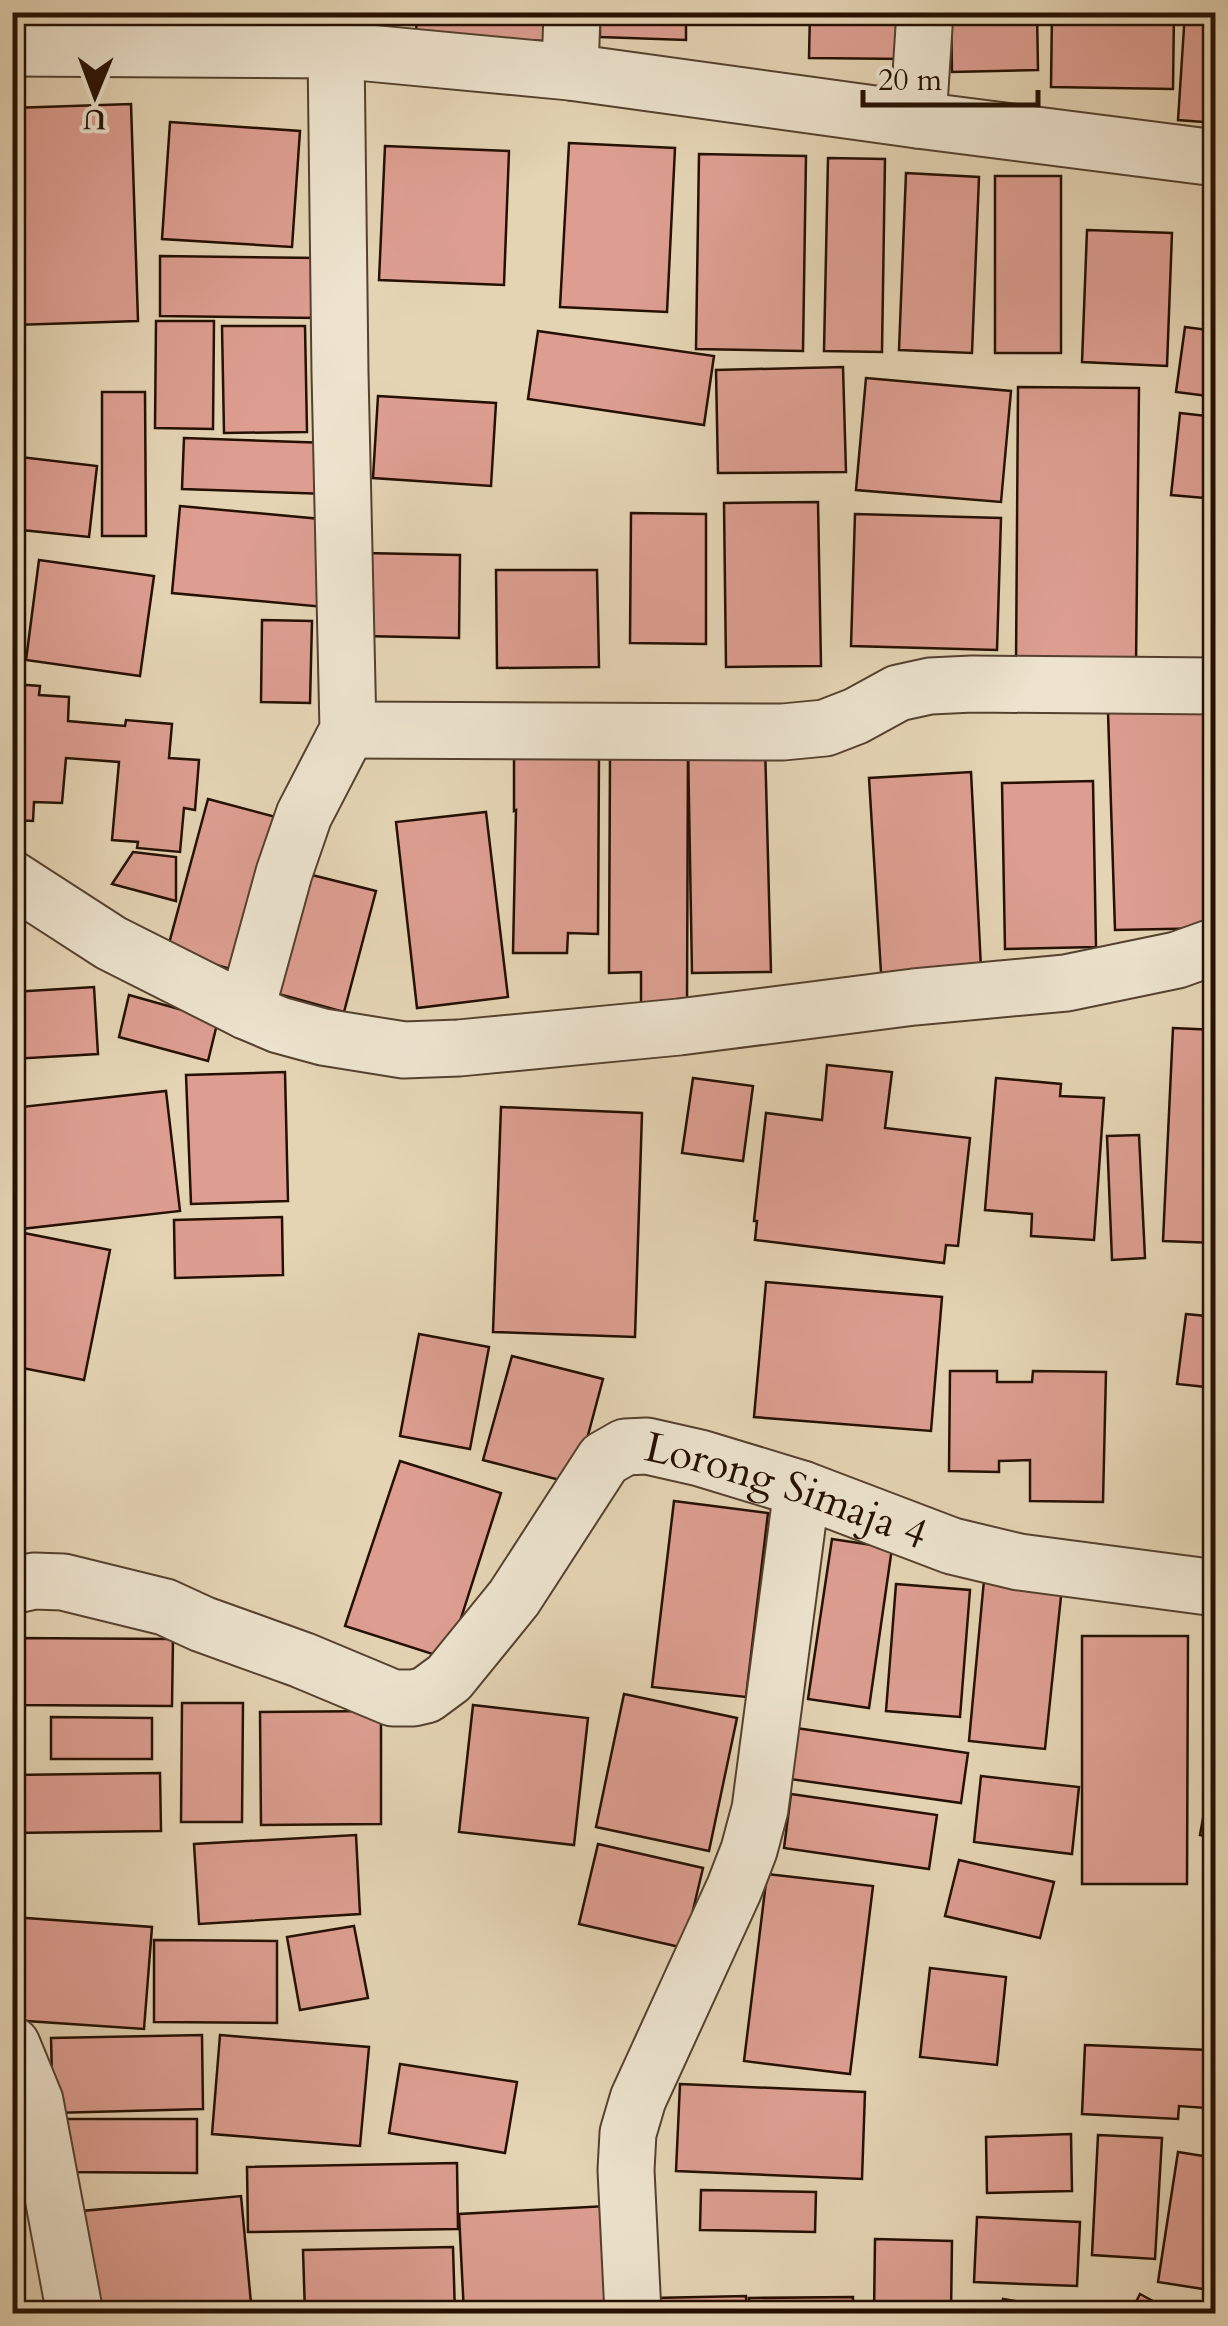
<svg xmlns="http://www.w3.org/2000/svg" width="1228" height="2326" font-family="Cardo,serif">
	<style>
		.building { fill: #dd9e91; stroke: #251002; stroke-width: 2.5 }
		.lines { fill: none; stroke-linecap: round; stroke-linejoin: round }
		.street-casing { stroke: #55412e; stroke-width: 59 }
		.street { stroke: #ede3ce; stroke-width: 55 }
		.labels { text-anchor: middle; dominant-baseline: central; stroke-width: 9; stroke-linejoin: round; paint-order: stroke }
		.street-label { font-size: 42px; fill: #251002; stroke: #ede3ce }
	</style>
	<rect width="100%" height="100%" fill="#e4d4b4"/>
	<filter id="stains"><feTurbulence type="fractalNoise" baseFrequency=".002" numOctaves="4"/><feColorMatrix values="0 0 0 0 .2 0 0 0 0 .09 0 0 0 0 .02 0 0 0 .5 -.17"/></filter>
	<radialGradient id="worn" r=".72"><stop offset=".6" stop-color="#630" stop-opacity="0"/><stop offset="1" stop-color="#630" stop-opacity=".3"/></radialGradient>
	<g class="building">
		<polygon points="417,12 546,12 545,41 416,36"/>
		<polygon points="600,12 686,12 686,40 600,37"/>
		<polygon points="705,12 777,12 776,22 704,18"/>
		<polygon points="810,12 909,12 908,59 809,58"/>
		<polygon points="951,12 1037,12 1038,70 952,72"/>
		<polygon points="1052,12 1174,12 1173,89 1051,87"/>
		<polygon points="1185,12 1216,12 1216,123 1178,120"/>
		<polygon points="131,104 138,321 14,325 12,108"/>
		<polygon points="170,122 300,131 292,247 162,239"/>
		<polygon points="569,143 675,148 667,312 560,307"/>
		<polygon points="385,146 509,151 504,285 379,280"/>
		<polygon points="699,154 806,156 803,351 696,349"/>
		<polygon points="828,158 885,159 882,352 824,351"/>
		<polygon points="906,173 979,177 972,353 899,350"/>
		<rect x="995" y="176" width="66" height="177"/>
		<polygon points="1087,230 1172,233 1167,366 1082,362"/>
		<polygon points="160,256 320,258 319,318 160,316"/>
		<polygon points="156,321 214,321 213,429 155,428"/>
		<polygon points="222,326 305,326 307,432 224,433"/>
		<polygon points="1185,327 1216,331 1216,397 1176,392"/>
		<polygon points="538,331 714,356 704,425 528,399"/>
		<polygon points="843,367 846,472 718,473 716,370"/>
		<polygon points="866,378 1011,391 1001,502 856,490"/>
		<polygon points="1018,387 1139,388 1136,667 1016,666"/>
		<polygon points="102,392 145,392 146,536 102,536"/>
		<polygon points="378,396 496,403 491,486 373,478"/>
		<polygon points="1180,413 1216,417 1216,499 1171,495"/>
		<polygon points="184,438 329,443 327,494 182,489"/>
		<polygon points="12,456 97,466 89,537 12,529"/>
		<polygon points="818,502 821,666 726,667 724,503"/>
		<polygon points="180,506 342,521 335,608 172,593"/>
		<polygon points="631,513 706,514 706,644 630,643"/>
		<polygon points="855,514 1001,518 997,650 851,646"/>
		<polygon points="364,553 460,555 459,638 362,636"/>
		<polygon points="39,560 154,576 140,676 26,660"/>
		<polygon points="496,570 597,570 599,667 497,668"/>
		<polygon points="262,620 312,621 310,703 261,702"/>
		<polygon points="12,684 40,686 39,695 69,697 68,721 125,726 126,720 172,724 169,758 199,760 195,810 184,808 180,852 137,848 138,842 112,840 119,762 66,758 62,803 34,802 33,821 12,820"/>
		<polygon points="1216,709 1216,928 1115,930 1108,712"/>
		<polygon points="765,744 771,972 692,973 688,746"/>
		<polygon points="688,746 687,1006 641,1006 641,972 609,973 610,756"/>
		<polygon points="514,753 599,753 598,934 568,933 567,953 513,953 516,810 514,811"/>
		<polygon points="971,772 981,968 881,973 869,778"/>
		<polygon points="1093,781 1096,947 1005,949 1002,783"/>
		<polygon points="208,799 283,819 241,972 167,951"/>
		<polygon points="486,812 508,997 417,1008 396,822"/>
		<polygon points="133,852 176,857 176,901 112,884"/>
		<polygon points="308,874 376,891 344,1012 275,993"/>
		<polygon points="94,987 98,1054 12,1059 12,992"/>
		<polygon points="129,995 218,1020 208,1061 119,1037"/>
		<polygon points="1173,1028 1216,1030 1216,1243 1163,1241"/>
		<polygon points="827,1065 892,1072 885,1128 970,1138 958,1246 946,1245 944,1263 755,1240 757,1221 754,1221 766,1113 822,1120"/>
		<polygon points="285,1072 288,1201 191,1204 186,1075"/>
		<polygon points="693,1078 753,1086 743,1161 682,1153"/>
		<polygon points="996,1078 1061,1084 1060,1096 1104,1098 1094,1240 1031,1236 1032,1214 985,1210"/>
		<polygon points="166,1091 180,1211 12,1230 12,1108"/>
		<polygon points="501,1107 642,1113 635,1337 493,1332"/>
		<polygon points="1139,1135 1145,1258 1112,1260 1107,1136"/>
		<polygon points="282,1217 283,1275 175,1278 174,1220"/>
		<polygon points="24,1233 110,1250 84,1380 12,1366 12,1289"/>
		<polygon points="766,1282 942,1297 931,1431 754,1417"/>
		<polygon points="1186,1314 1216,1317 1216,1388 1177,1384"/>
		<polygon points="419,1334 489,1347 470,1449 400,1436"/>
		<polygon points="512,1356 603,1379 575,1484 483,1460"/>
		<polygon points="950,1371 997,1371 997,1382 1032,1382 1033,1371 1106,1372 1103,1502 1030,1501 1030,1460 999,1461 999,1472 949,1471"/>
		<polygon points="400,1461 501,1493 448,1659 345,1626"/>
		<polygon points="674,1501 768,1513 746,1697 652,1687"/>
		<polygon points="832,1539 892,1548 869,1708 808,1699"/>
		<polygon points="984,1580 1062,1587 1045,1749 969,1741"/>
		<polygon points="896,1584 970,1590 960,1717 886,1711"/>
		<polygon points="1082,1636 1188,1636 1187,1884 1082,1884"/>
		<polygon points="12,1638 173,1639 172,1706 12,1705"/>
		<polygon points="624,1694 737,1718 709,1851 596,1827"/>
		<polygon points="182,1703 243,1703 242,1822 181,1822"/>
		<polygon points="473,1705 588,1718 574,1845 459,1832"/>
		<polygon points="381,1711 381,1824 261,1825 260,1712"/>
		<polygon points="51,1717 152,1718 152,1759 51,1759"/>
		<polygon points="796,1728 968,1753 961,1803 790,1779"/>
		<polygon points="1214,1757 1216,1757 1216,1838 1200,1835"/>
		<polygon points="160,1773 161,1831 12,1833 12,1775"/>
		<polygon points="981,1776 1079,1787 1072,1854 974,1842"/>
		<polygon points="791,1794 937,1815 929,1869 784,1848"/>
		<polygon points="356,1835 360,1914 199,1924 194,1844"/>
		<polygon points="598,1844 703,1868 684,1948 579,1924"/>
		<polygon points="959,1860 1054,1882 1040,1938 945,1916"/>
		<polygon points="767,1874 873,1886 850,2074 744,2061"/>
		<polygon points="12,1917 152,1927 144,2029 12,2020"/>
		<polygon points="354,1926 368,1998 300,2010 287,1937"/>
		<polygon points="154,1940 277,1941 277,2023 154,2022"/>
		<polygon points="930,1968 1006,1977 997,2065 920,2057"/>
		<polygon points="202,2035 203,2109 53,2113 51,2038"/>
		<polygon points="220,2035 369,2047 360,2146 212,2134"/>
		<polygon points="1085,2045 1209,2050 1206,2108 1179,2106 1178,2119 1082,2114"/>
		<polygon points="400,2064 517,2082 505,2153 389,2133"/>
		<polygon points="680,2084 865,2092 862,2179 676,2171"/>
		<polygon points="62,2119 197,2119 197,2173 61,2172"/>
		<polygon points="1071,2134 1072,2191 987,2193 986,2137"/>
		<polygon points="1098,2135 1162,2138 1155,2259 1092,2255"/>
		<polygon points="1178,2152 1216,2158 1216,2291 1158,2282"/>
		<polygon points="457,2163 458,2229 248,2232 247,2167"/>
		<polygon points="701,2190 816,2192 815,2232 700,2230"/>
		<polygon points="241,2196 252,2314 92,2314 82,2211"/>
		<polygon points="607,2206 613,2314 464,2314 459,2214"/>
		<polygon points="977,2217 1080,2222 1077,2286 974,2282"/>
		<polygon points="875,2239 952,2241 951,2314 874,2314"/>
		<polygon points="453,2247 455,2314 305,2314 303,2250"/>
		<polygon points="1140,2294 1177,2314 1130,2314"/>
		<polygon points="746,2296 747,2314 653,2314 653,2298"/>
		<polygon points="853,2297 853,2314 749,2314 749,2298"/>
		<polygon points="1003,2299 1080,2312 1080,2314 1000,2314"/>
	</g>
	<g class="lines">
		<defs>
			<g id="street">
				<polyline points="12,48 336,50 570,72 918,120 1216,158"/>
				<polyline points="570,72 572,12"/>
				<polyline points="918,120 925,12"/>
				<polyline points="348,730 783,732 825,728 856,716 898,693 930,686 972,684 1216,686"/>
				<polyline points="12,879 111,943 246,1011 279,1025 323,1037 404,1050 459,1048 679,1027 914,997 1066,983 1177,960 1216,946"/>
				<polyline points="246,1011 284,873 304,815 348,730 340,373 336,50"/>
				<path id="s1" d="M12,1586L34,1581L63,1582L165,1607L202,1624L302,1660L393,1698H413L426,1695L449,1678L514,1598L604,1459L625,1447L647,1446L700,1458L802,1489L952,1546L1019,1562L1216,1588"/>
				<polyline points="12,2045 35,2101 75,2314"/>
				<polyline points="633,2314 626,2170 628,2133 638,2099 734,1889 749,1850 760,1809 802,1489"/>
			</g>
		</defs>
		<use href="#street" class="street-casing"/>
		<use href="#street" class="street"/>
	</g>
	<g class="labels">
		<g class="street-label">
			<text stroke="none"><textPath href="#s1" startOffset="925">Lorong Simaja 4</textPath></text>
		</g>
	</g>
	<rect width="1228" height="2326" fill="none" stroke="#e4d4b4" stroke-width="50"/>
	<rect x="15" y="15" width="1198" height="2296" fill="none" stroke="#251002" stroke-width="5"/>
	<rect x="25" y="25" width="1178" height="2276" fill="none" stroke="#251002" stroke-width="2.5"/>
	<g transform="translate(95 95) rotate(181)" stroke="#ede3ce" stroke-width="8" paint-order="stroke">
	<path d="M0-8L18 38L0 25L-18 38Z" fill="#251002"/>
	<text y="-15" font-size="28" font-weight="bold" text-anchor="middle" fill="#251002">U</text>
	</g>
	<path d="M863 90v15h175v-15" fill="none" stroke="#251002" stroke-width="5"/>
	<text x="878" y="90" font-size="30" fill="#251002" stroke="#ede3ce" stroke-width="8" paint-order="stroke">20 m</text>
	<rect width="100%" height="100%" filter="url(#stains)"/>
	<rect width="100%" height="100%" fill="url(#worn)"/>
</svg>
